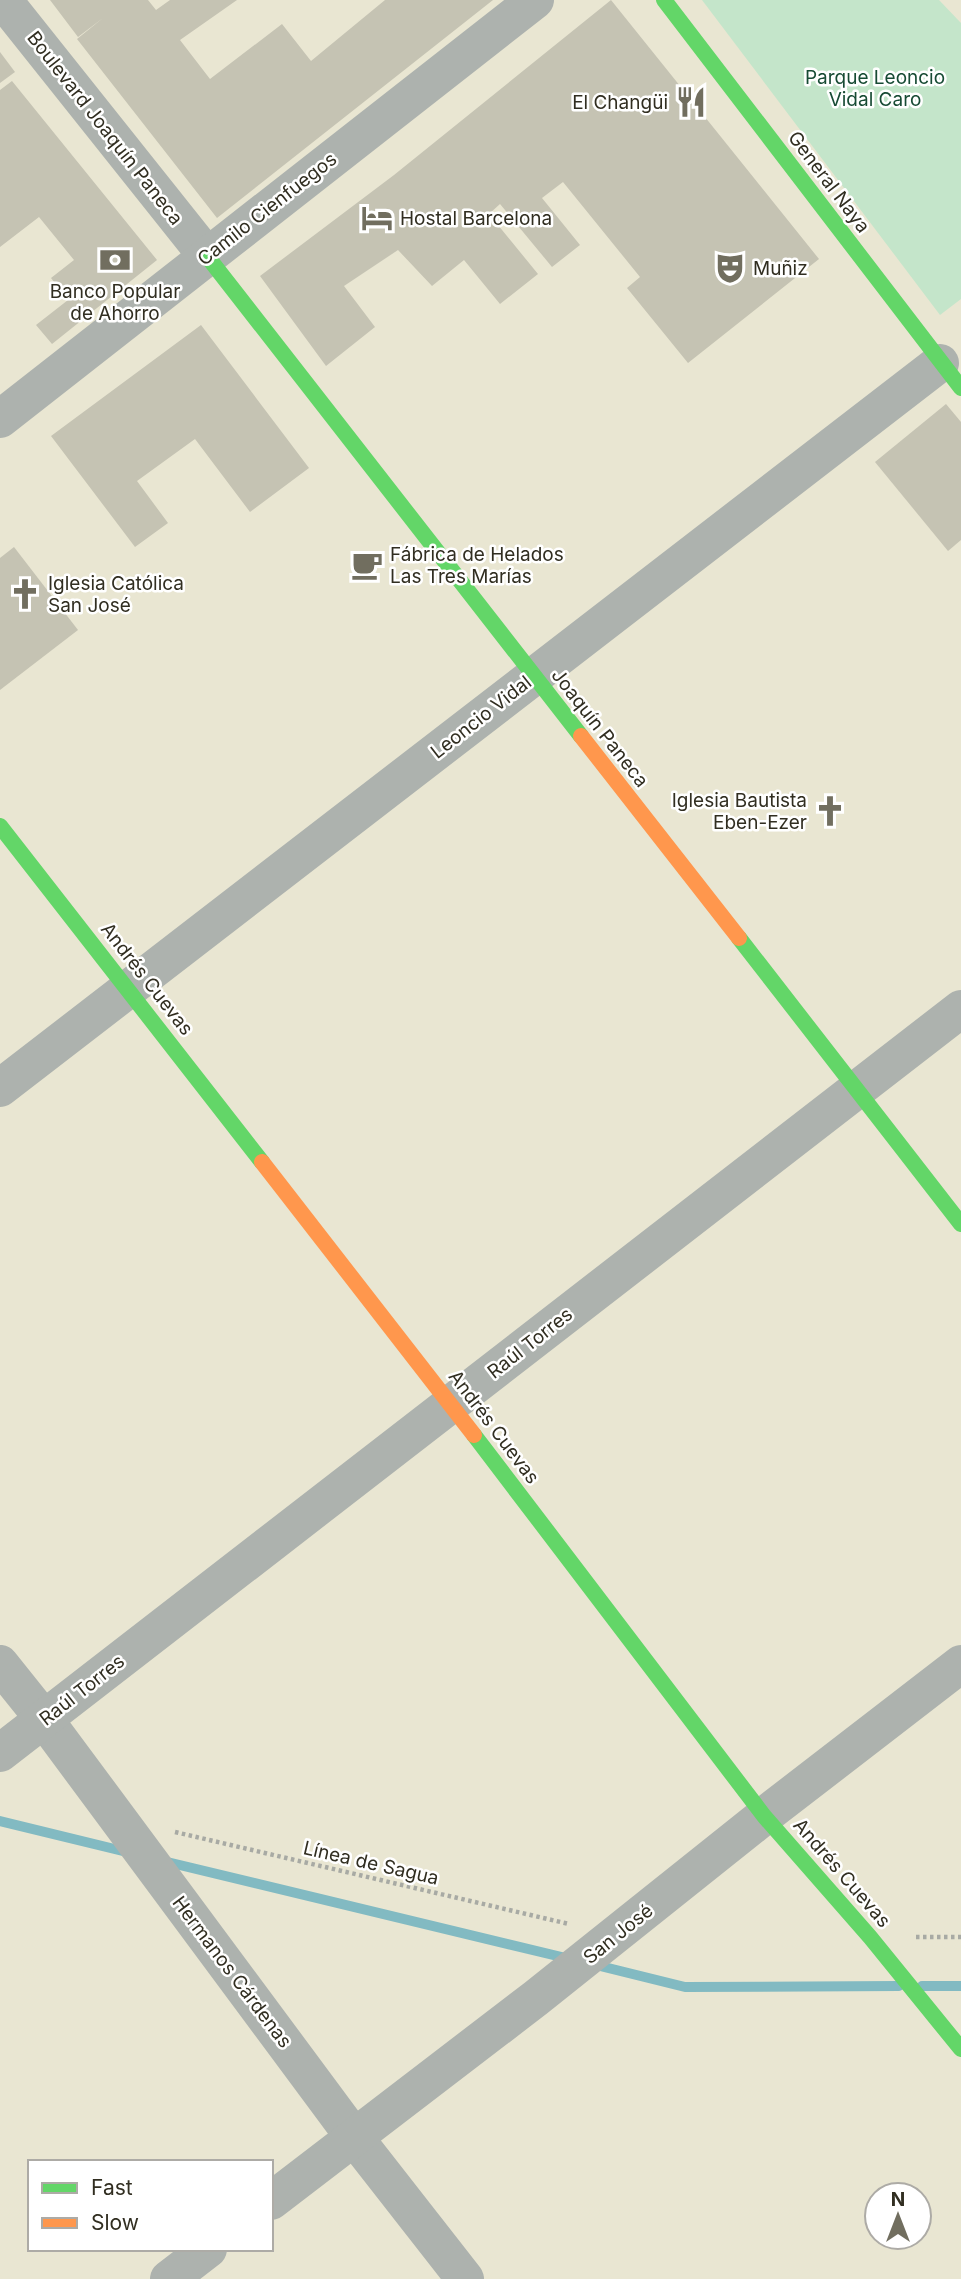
<svg xmlns="http://www.w3.org/2000/svg" width="961" height="2279" font-family="Inter,sans-serif">
	<style>
		.green { fill: #c4e5ca }
		.lines { fill: none; stroke-linecap: round; stroke-linejoin: round }
		.stream { stroke: #82bac2; stroke-width: 10 }
		.building { fill: #c5c3b3 }
		.path { stroke: #a8aaa4; stroke-width: 4.5; stroke-dasharray: 3.5 3.5; stroke-linecap: butt }
		.street { stroke: #adb2ae; stroke-width: 38 }
		.fast { stroke: #63d668; stroke-width: 16 }
		.slow { stroke: #ff974d; stroke-width: 16 }
		.labels { text-anchor: middle; dominant-baseline: central; stroke-width: 5; stroke-linejoin: round; paint-order: stroke }
		.park-label { font-size: 19px; fill: #174b34; stroke: #fff }
		.poi-label { font-size: 19px; fill: #312e21; stroke: #fff; text-anchor: start }
		.street-label { font-size: 19px; fill: #312e21; stroke: #fff }
	</style>
	<rect width="100%" height="100%" fill="#e9e6d2"/>
	<polygon class="green" points="702,0 939,0 961,23 961,299 940,315"/>
	<g class="lines">
		<g class="stream">
			<polyline points="0,1821 131,1853"/>
			<polyline points="163,1861 570,1959"/>
			<polyline points="592,1964 685,1987 899,1986"/>
			<polyline points="922,1986 961,1986"/>
		</g>
	</g>
	<g class="building">
		<polygon points="50,0 148,0 156,10 170,0 237,0 180,40 210,79 282,24 311,61 385,0 493,0 217,218 77,39 103,18 78,37"/>
		<polygon points="611,0 819,259 688,363 627,288 640,277 563,182 542,198 580,245 552,267 500,204 489,214 538,274 500,304 464,260 432,286 398,250 344,286 375,327 326,366 260,276 394,175"/>
		<polygon points="0,52 15,72 0,83"/>
		<polygon points="12,81 157,260 52,344 36,325 68,300 51,278 74,260 39,217 0,247 0,90"/>
		<polygon points="201,325 309,468 250,512 195,439 137,481 168,523 135,547 51,436"/>
		<polygon points="946,404 961,422 961,540 948,551 875,462"/>
		<polygon points="14,547 78,630 0,690 0,558"/>
	</g>
	<g class="lines">
		<g class="path">
			<polyline points="175,1832 569,1924"/>
			<polyline points="916,1937 961,1937"/>
		</g>
		<g class="street">
			<polyline points="3,0 207,256"/>
			<polyline points="0,419 535,0"/>
			<polyline points="0,1088 940,363"/>
			<polyline points="0,1664 44,1719 354,2137 465,2279"/>
			<polyline points="0,1753 961,1009"/>
			<polyline points="271,2201 536,1998 764,1816 961,1664"/>
			<polyline points="169,2279 208,2249"/>
		</g>
		<g class="fast">
			<polyline points="664,0 961,388"/>
			<polyline points="207,256 581,736"/>
			<polyline points="0,826 262,1162"/>
			<polyline points="739,938 961,1224"/>
			<polyline points="474,1435 764,1816 870,1937 961,2049"/>
		</g>
		<g class="slow">
			<polyline points="581,736 739,938"/>
			<polyline points="262,1162 474,1435"/>
		</g>
	</g>
	<defs>
		<symbol id="restaurant-bare" viewBox="-9 -9 18 18"><path d="M-5-6h1v4h1v-4h1v4h1v-4h1v5L-1.5 .5V6h-2V.5L-5-1ZM5-6V6H3V1.5H1.5Q1.5-4 5-6Z" fill="#716e5f" stroke="#fff" stroke-width="2.5" paint-order="stroke"/></symbol>
		<symbol id="hotel-bare" viewBox="-9 -9 18 18"><path d="M-6-4.5h1.5V1H6V5H4.5V3h-9V5H-6ZM-4 0a1.8 1.8 0 1 1 3.6 0ZM.5 0V-2.5h3Q6-2.5 6 0Z" fill="#716e5f" stroke="#fff" stroke-width="2.5" paint-order="stroke"/></symbol>
		<symbol id="bank-bare" viewBox="-9 -9 18 18"><path d="M-6-4H6V4H-6ZM0-2.3a2.3 2.3 0 1 0 0 4.6a2.3 2.3 0 1 0 0-4.6Z" fill="#716e5f" stroke="#fff" stroke-width="2.5" paint-order="stroke"/></symbol>
		<symbol id="theatre-bare" viewBox="-9 -9 18 18"><path d="M-5-5.5Q0-4 5-5.5V0Q5 5 0 6Q-5 5-5 0ZM-3.3-2.5H-1v1.5H-3.3ZM1-2.5H3.3v1.5H1ZM-2.8 1Q0 5.5 2.8 1Z" fill="#716e5f" stroke="#fff" stroke-width="2.5" paint-order="stroke"/></symbol>
		<symbol id="cafe-bare" viewBox="-9 -9 18 18"><path d="M-5.5-4.5H6V0H3Q3 3.5 0 3.5H-2.5Q-5.5 3.5-5.5 0ZM3-3.2v2h1.7v-2ZM-6 4.5H4V6H-6Z" fill="#716e5f" stroke="#fff" stroke-width="2.5" paint-order="stroke"/></symbol>
		<symbol id="church-bare" viewBox="-9 -9 18 18"><path d="M-1.2-6h2.4v3.5h3.3v2.4h-3.3V6h-2.4V-.1h-3.3v-2.4h3.3Z" fill="#716e5f" stroke="#fff" stroke-width="2.5" paint-order="stroke"/></symbol>
	</defs>
	<g fill-rule="evenodd">
		<use href="#restaurant-bare" x="669" y="80" width="44" height="44"/>
		<use href="#hotel-bare" x="355" y="196" width="44" height="44"/>
		<use href="#bank-bare" x="93" y="238" width="44" height="44"/>
		<use href="#theatre-bare" x="708" y="246" width="44" height="44"/>
		<use href="#cafe-bare" x="345" y="543" width="44" height="44"/>
		<use href="#church-bare" x="3" y="572" width="44" height="44"/>
		<use href="#church-bare" x="808" y="789" width="44" height="44"/>
	</g>
	<g class="labels">
		<g class="park-label">
			<text x="875" y="77">Parque Leoncio<tspan x="875" dy="22">Vidal Caro</tspan></text>
		</g>
		<g class="poi-label">
			<text x="668" y="102" text-anchor="end">El Changüi</text>
			<text x="400" y="218">Hostal Barcelona</text>
			<text x="753" y="268">Muñiz</text>
			<text x="115" y="291" text-anchor="middle">Banco Popular<tspan x="115" dy="22">de Ahorro</tspan></text>
			<text x="390" y="554">Fábrica de Helados<tspan x="390" dy="22">Las Tres Marías</tspan></text>
			<text x="48" y="583">Iglesia Católica<tspan x="48" dy="22">San José</tspan></text>
			<text x="807" y="800" text-anchor="end">Iglesia Bautista<tspan x="807" dy="22">Eben-Ezer</tspan></text>
		</g>
		<g class="street-label">
			<text transform="translate(105 128) rotate(52)">Boulevard Joaquín Paneca</text>
			<text transform="translate(829 182) rotate(53)">General Naya</text>
			<text transform="translate(267 209) rotate(-38)">Camilo Cienfuegos</text>
			<text transform="translate(481 717) rotate(-38)">Leoncio Vidal</text>
			<text transform="translate(600 728) rotate(52)">Joaquín Paneca</text>
			<text transform="translate(147 979) rotate(52)">Andrés Cuevas</text>
			<text transform="translate(530 1343) rotate(-38)">Raúl Torres</text>
			<text transform="translate(494 1427) rotate(53)">Andrés Cuevas</text>
			<text transform="translate(82 1690) rotate(-38)">Raúl Torres</text>
			<text transform="translate(371 1863) rotate(13)">Línea de Sagua</text>
			<text transform="translate(842 1873) rotate(49)">Andrés Cuevas</text>
			<text transform="translate(618 1934) rotate(-39)">San José</text>
			<text transform="translate(232 1972) rotate(53)">Hermanos Cárdenas</text>
		</g>
	</g>
	<rect x="28" y="2160" width="245" height="91" fill="#ffffff" stroke="#adaba6" stroke-width="2"/>
	<rect x="42" y="2183" width="35" height="10" fill="#63d668" stroke="#adaba6" stroke-width="2"/>
	<text x="91" y="2195" font-size="21" fill="#312e21">Fast</text>
	<rect x="42" y="2218" width="35" height="10" fill="#ff974d" stroke="#adaba6" stroke-width="2"/>
	<text x="91" y="2230" font-size="21" fill="#312e21">Slow</text>
	<g transform="translate(898 2216)"><circle r="33" fill="#ffffff" stroke="#adaba6" stroke-width="2"/>
	<path d="M0-5L12 26L0 18L-12 26Z" fill="#716e5f"/>
	<text y="-10" font-size="19" font-weight="bold" text-anchor="middle" fill="#312e21">N</text>
	</g>
</svg>
